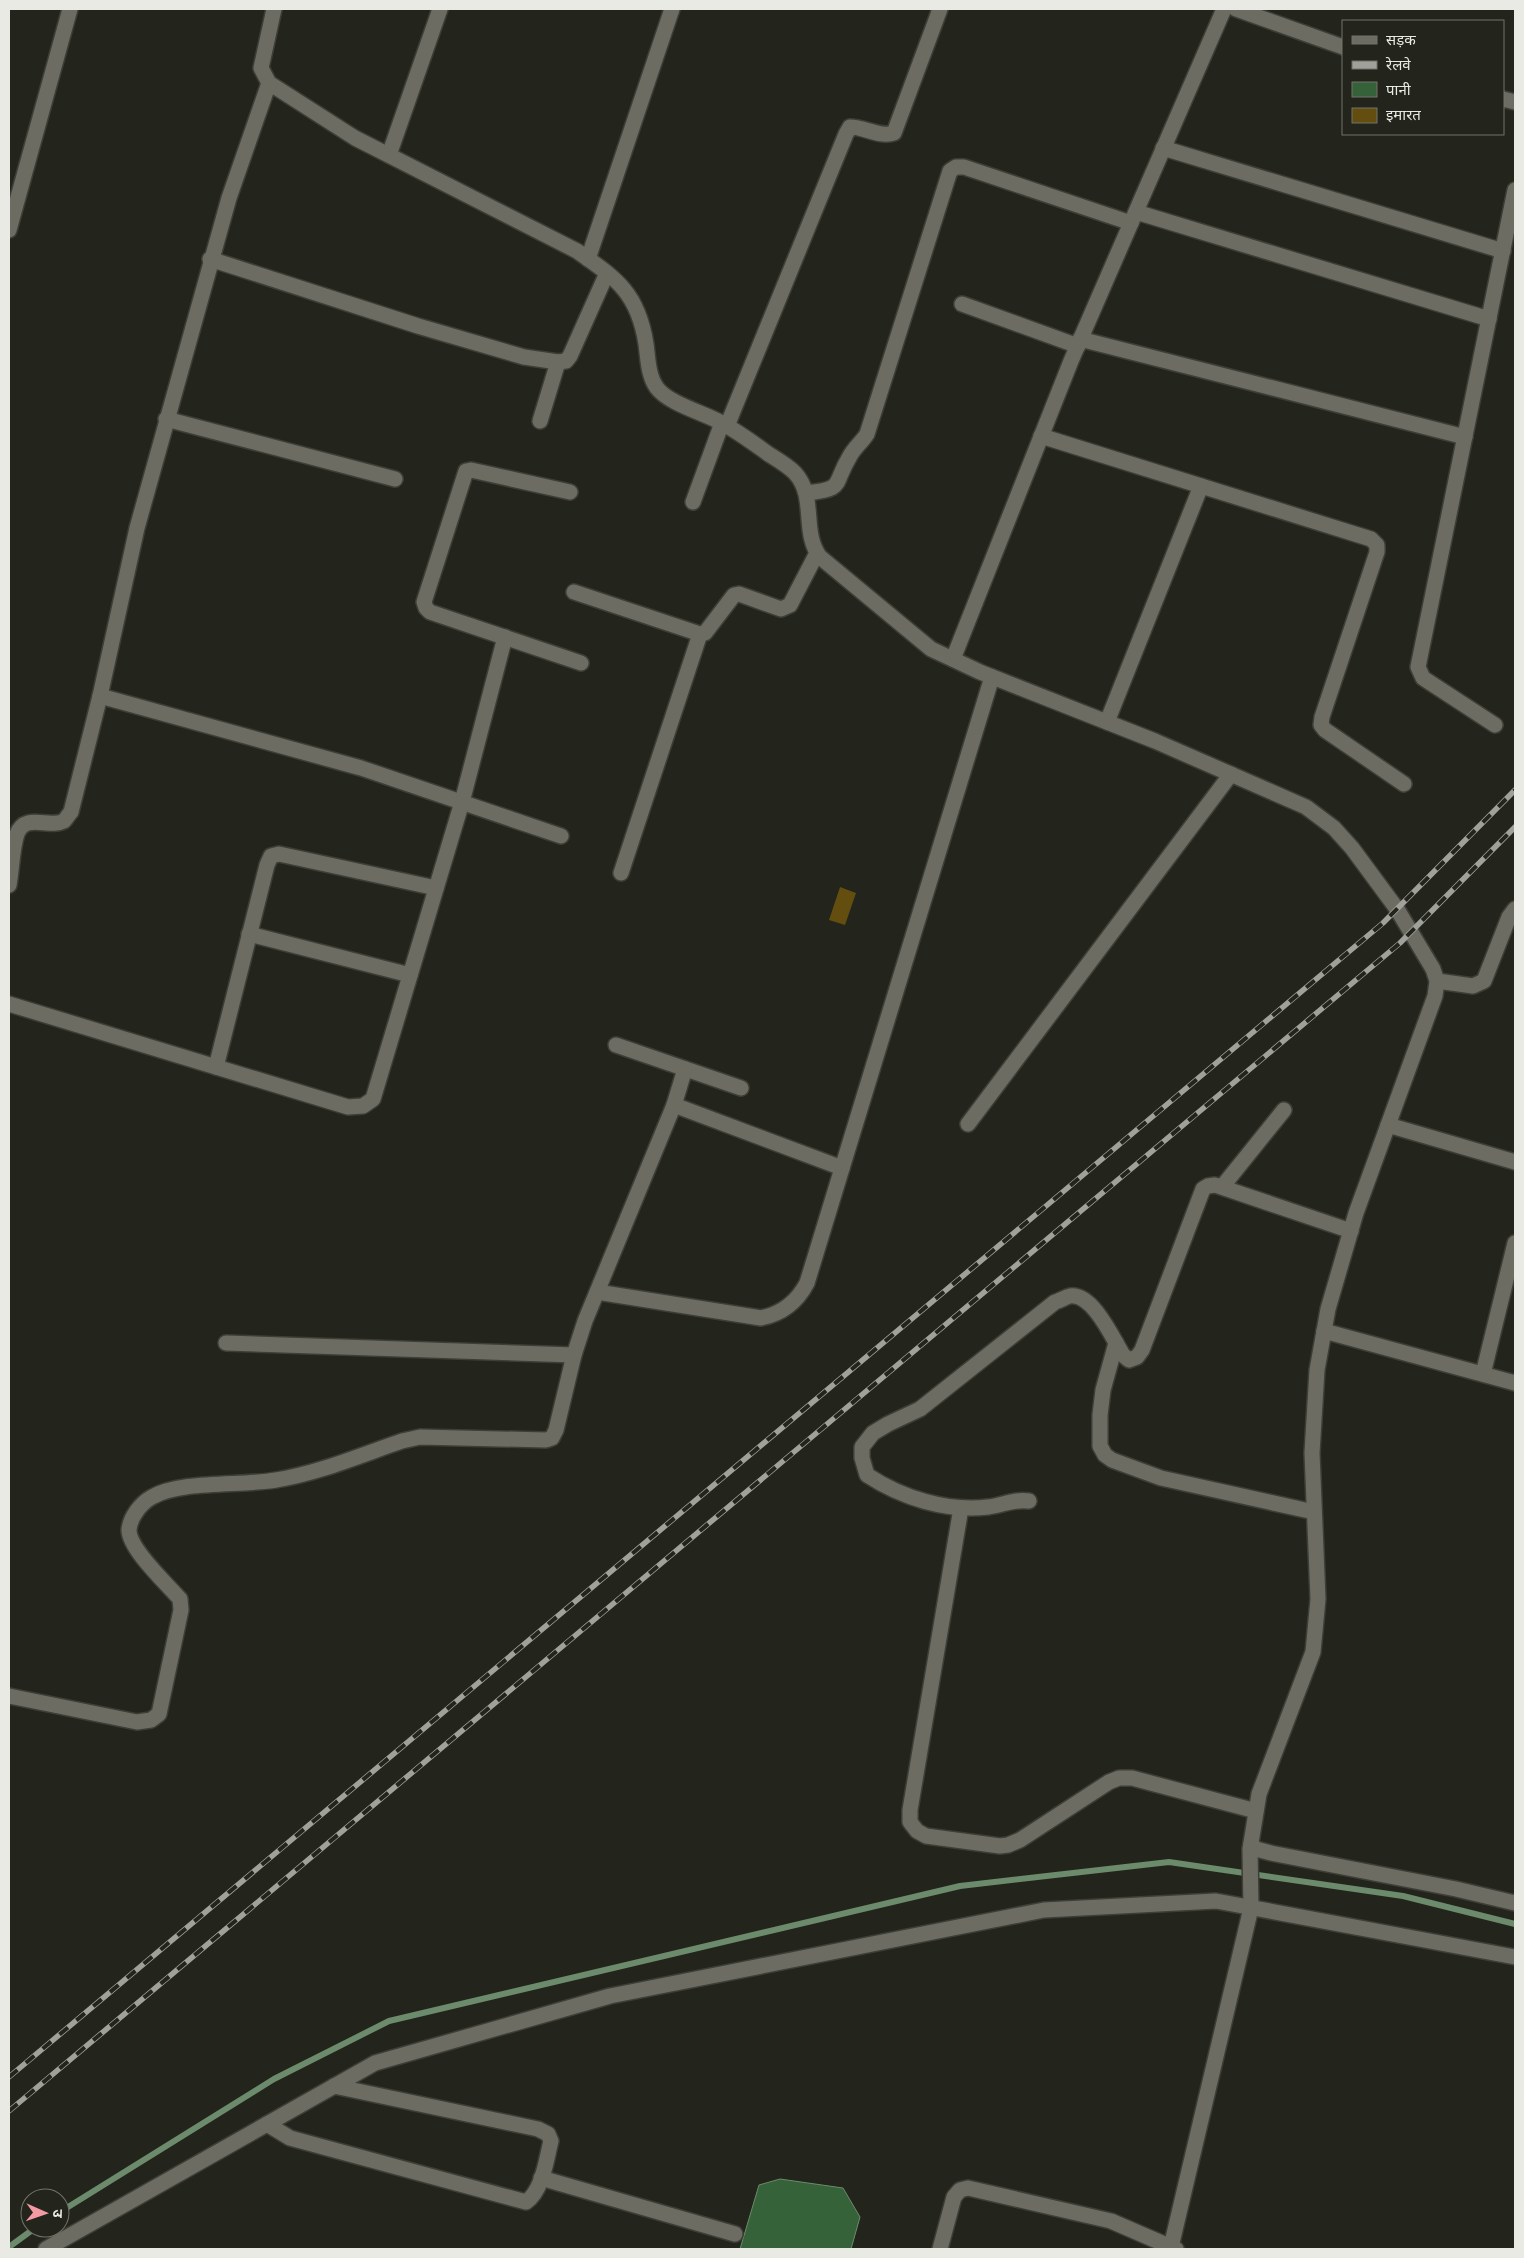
<svg xmlns="http://www.w3.org/2000/svg" width="1524" height="2258" font-family="'IBM Plex Serif','Noto Sans Devanagari',serif">
	<style>
		.water { fill: #356239; stroke: #6b8b6c }
		.lines { fill: none; stroke-linecap: round; stroke-linejoin: round }
		.stream { stroke: #6b8b6c; stroke-width: 6 }
		.building { fill: #634e0f }
		.street-casing { stroke: #3d3e37; stroke-width: 18 }
		.secondary-casing { stroke: #3d3e37; stroke-width: 18 }
		.street { stroke: #6c6c62; stroke-width: 15 }
		.secondary { stroke: #6c6c62; stroke-width: 15 }
		.rail-casing { stroke: #a0a19a; stroke-width: 5.5 }
		.rail { stroke: #23241b; stroke-width: 4; stroke-dasharray: 11; stroke-linecap: butt }
	</style>
	<rect width="100%" height="100%" fill="#23241b"/>
	<polygon class="water" points="780,2179 843,2188 860,2217 851,2249 740,2249 759,2185"/>
	<g class="lines">
		<g class="stream">
			<polyline points="60,2212 274,2079 389,2021 960,1886 1169,1862 1403,1896 1515,1924"/>
			<polyline points="9,2247 35,2228"/>
		</g>
	</g>
	<polygon class="building" points="840,887 856,893 845,925 829,920"/>
	<g class="lines">
		<defs>
			<g id="street">
				<path d="M274,9L261,68L269,83L355,138L577,251C617,279 638,293 646,344C648,358 648,376 657,388C667,402 700,412 716,420C735,429 753,443 770,455C778,460 788,466 795,473C817,497 801,532 820,557L931,649L980,672L1155,741L1306,807L1334,828L1352,848L1397,909L1433,969L1437,981L1435,996L1356,1213L1328,1309L1317,1370L1312,1453L1318,1599L1313,1652L1259,1794L1250,1849L1251,1908L1171,2247L1176,2249"/>
				<polyline points="1236,9 1343,47"/>
				<polyline points="1503,99 1515,102"/>
				<polyline points="1163,148 1503,251"/>
				<polyline points="389,155 440,9"/>
				<polyline points="1136,212 1489,319"/>
				<polyline points="9,230 70,9"/>
				<polyline points="210,259 418,326 524,357 558,362 566,361 570,356 607,273"/>
				<polyline points="588,259 672,9"/>
				<polyline points="962,304 1078,346"/>
				<polyline points="1080,339 1465,437"/>
				<polyline points="166,419 395,479"/>
				<polyline points="540,421 558,362"/>
				<path d="M727,426L846,134L850,127C865,127 880,138 894,133L940,9"/>
				<polyline points="1041,436 1371,539 1377,545 1377,552 1322,717 1321,725 1325,730 1404,784"/>
				<polyline points="570,492 471,470 466,471 424,602 426,608 430,612 581,663"/>
				<path d="M806,493C846,489 832,485 850,456C854,448 862,442 867,434L950,171L956,167H964L1131,223"/>
				<polyline points="693,502 722,423"/>
				<polyline points="574,592 700,634 705,633 734,595 739,594 781,609 790,605 817,553"/>
				<polyline points="953,659 1071,361 1224,9"/>
				<polyline points="100,696 361,768 561,836"/>
				<polyline points="1107,722 1201,486"/>
				<polyline points="1495,725 1423,678 1418,667 1515,190"/>
				<polyline points="621,873 700,634"/>
				<path d="M9,885C12,869 12,849 17,834C25,812 49,829 64,821C66,819 69,814 71,812L100,696L137,528L229,198L269,83"/>
				<polyline points="249,934 410,975"/>
				<polyline points="1437,981 1473,986 1484,981 1509,917 1515,909"/>
				<polyline points="9,1004 348,1107 363,1106 373,1099 462,802 505,637"/>
				<polyline points="616,1045 741,1088"/>
				<polyline points="216,1067 267,865 271,856 279,854 436,888"/>
				<polyline points="674,1105 842,1168"/>
				<polyline points="968,1124 1231,774"/>
				<polyline points="1388,1125 1515,1162"/>
				<polyline points="1222,1187 1284,1110"/>
				<path d="M597,1292L761,1318C781,1314 797,1302 807,1283L992,677"/>
				<polyline points="1324,1331 1515,1383"/>
				<polyline points="226,1343 574,1355"/>
				<polyline points="1116,1343 1103,1390 1100,1415 1100,1446 1105,1455 1112,1460 1161,1478 1314,1512"/>
				<polyline points="1483,1374 1515,1243"/>
				<path d="M1029,1501C1011,1499 1005,1505 988,1507C947,1512 902,1498 867,1475L862,1458V1447L873,1433L888,1424L920,1409L1055,1302C1060,1301 1065,1297 1070,1296C1093,1293 1113,1339 1123,1355L1129,1360L1137,1357L1142,1350L1203,1189L1208,1186L1215,1185L1351,1231"/>
				<polyline points="961,1508 910,1810 910,1822 917,1831 926,1836 1000,1846 1008,1845 1020,1840 1109,1782 1119,1778 1132,1778 1256,1811"/>
				<path d="M9,1696L137,1722L151,1720L159,1714L181,1610L180,1599C167,1584 129,1549 129,1530C130,1517 141,1503 152,1497C181,1480 242,1486 276,1480C319,1473 361,1455 402,1441L420,1437L546,1440L552,1438L556,1430L574,1355L585,1321L674,1105L685,1069"/>
				<polyline points="1251,1844 1256,1849 1271,1853 1456,1889 1515,1903"/>
				<path d="M267,2124L290,2138L526,2202C543,2190 546,2160 551,2141L548,2134L538,2129L334,2086"/>
				<polyline points="541,2178 735,2234"/>
				<polyline points="940,2249 954,2197 960,2190 968,2188 1111,2221 1171,2247"/>
			</g>
			<polyline id="secondary" points="46,2249 375,2063 610,1996 1044,1910 1216,1901 1515,1957"/>
		</defs>
		<use href="#street" class="street-casing"/>
		<use href="#secondary" class="secondary-casing"/>
		<use href="#street" class="street"/>
		<use href="#secondary" class="secondary"/>
		<defs>
			<g id="rail">
				<polyline points="9,2077 1383,923 1515,790"/>
				<polyline points="9,2111 1400,943 1515,827"/>
			</g>
		</defs>
		<use href="#rail" class="rail-casing"/>
		<use href="#rail" class="rail"/>
	</g>
	<rect width="1524" height="2258" fill="none" stroke="#e9eae4" stroke-width="20"/>
	<rect x="1342" y="20" width="162" height="115" fill="#23241b" stroke="#72736b"/>
	<rect x="1352" y="36" width="25" height="8" fill="#6c6c62" stroke="#72736b"/>
	<text x="1386" y="45" font-size="15" fill="#e9eae4">सड़क</text>
	<rect x="1352" y="61" width="25" height="8" fill="#a0a19a" stroke="#72736b"/>
	<text x="1386" y="70" font-size="15" fill="#e9eae4">रेलवे</text>
	<rect x="1352" y="82" width="25" height="15" fill="#356239" stroke="#72736b"/>
	<text x="1386" y="95" font-size="15" fill="#e9eae4">पानी</text>
	<rect x="1352" y="108" width="25" height="15" fill="#634e0f" stroke="#72736b"/>
	<text x="1386" y="120" font-size="15" fill="#e9eae4">इमारत</text>
	<g transform="translate(45 2213) rotate(92)"><circle r="24" fill="#23241b" stroke="#72736b"/>
	<path d="M0-4L9 19L0 12L-9 19Z" fill="#f49aa3"/>
	<text y="-8" font-size="14" font-weight="bold" text-anchor="middle" fill="#e9eae4">उ</text>
	</g>
</svg>
